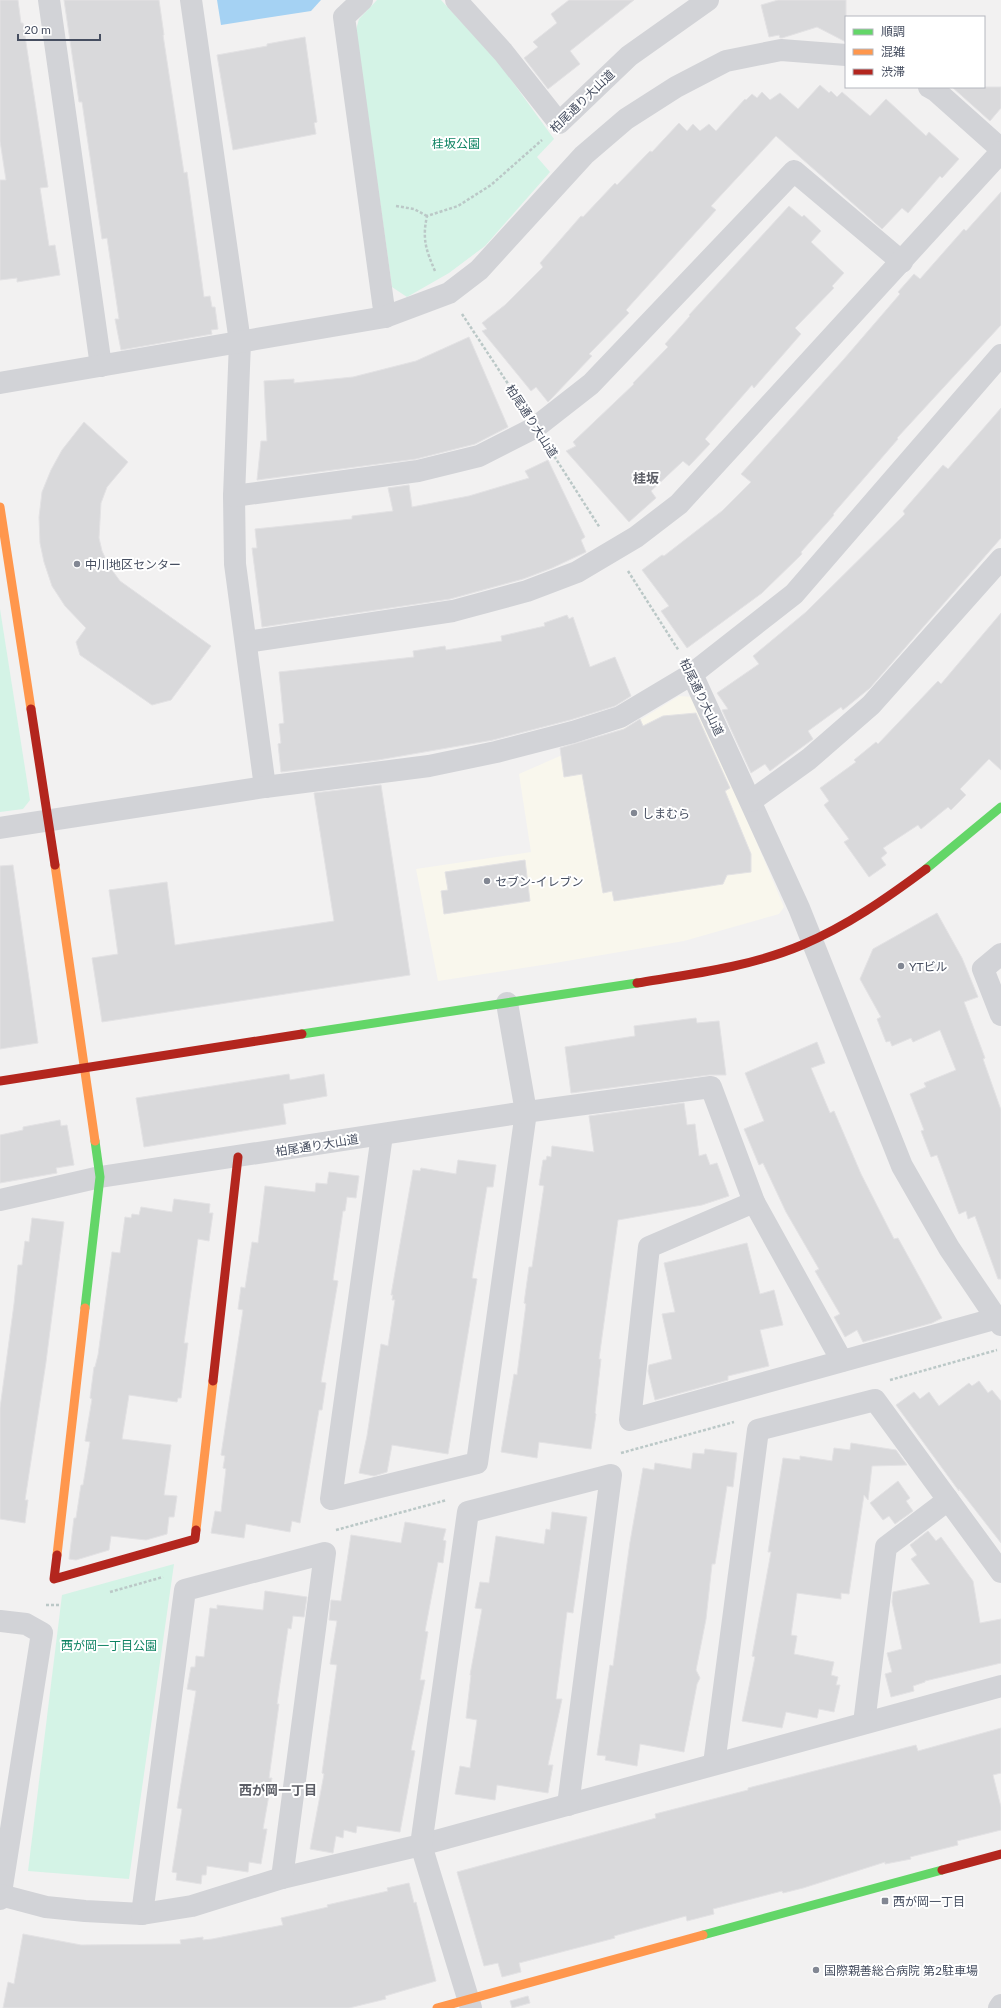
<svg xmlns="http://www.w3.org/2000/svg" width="1001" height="2008" font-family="Lato,'Noto Sans JP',sans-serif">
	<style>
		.commercial { fill: #f9f7ed }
		.green { fill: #d4f3e6 }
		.water { fill: #a5d2f3 }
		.building { fill: #d9d9db; stroke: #e3e2e4 }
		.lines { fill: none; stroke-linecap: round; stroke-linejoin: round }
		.path { stroke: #bbc8c7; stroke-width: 2.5; stroke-dasharray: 3 2; stroke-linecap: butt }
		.street { stroke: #d2d3d7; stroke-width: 22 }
		.fast { stroke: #63d668; stroke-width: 9 }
		.slow { stroke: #ff974d; stroke-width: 9 }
		.jam { stroke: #b3261e; stroke-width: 9 }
		.poi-dot { fill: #828793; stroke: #fff; stroke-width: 1.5 }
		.labels { text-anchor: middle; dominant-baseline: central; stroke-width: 4; stroke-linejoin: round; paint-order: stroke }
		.street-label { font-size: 12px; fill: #464e60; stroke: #fff }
		.park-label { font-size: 12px; fill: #0e8363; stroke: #fff }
		.poi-label { font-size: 12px; fill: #464e60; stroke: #fff; text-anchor: start }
		.neighbourhood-label { font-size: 13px; font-weight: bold; fill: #5c5e66; stroke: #fff }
	</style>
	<rect width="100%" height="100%" fill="#f2f1f1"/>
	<polygon class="commercial" points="679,696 695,697 784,907 779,914 684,941 549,964 438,981 416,869 531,852 519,774 635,723"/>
	<g class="green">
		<polygon points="377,0 441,0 499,63 554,139 537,157 550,172 485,246 449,273 407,297 392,287 356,30 359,19"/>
		<polygon points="0,609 30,800 23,809 0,812"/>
		<polygon points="174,1564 129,1879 28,1871 62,1595"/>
	</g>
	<polygon class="water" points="217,0 321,0 311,11 221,25"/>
	<g class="building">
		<polygon points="0,0 18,0 21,23 23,23 48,187 40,188 49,246 55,245 60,275 17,282 17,278 0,280 0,180 6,180 0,141"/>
		<polygon points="64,0 159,0 164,35 163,35 184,173 187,172 204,297 210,296 212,307 215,307 218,329 211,330 212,334 121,350 115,319 119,319 107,238 102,239 82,102 79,102"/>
		<polygon points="569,0 634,0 570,51 580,64 548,89 524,58 538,47 533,42 557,23 551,14"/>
		<polygon points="778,0 846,0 846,42 817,27 782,38 780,38 779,35 769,37 761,5"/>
		<polygon points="305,37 317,122 314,123 316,134 233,150 217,55 267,46 267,44"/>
		<polygon points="820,85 829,93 831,91 837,97 842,92 870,116 886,99 926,136 929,132 959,159 942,178 940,176 908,213 902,208 882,229 776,136 711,206 716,210 626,310 629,313 589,354 592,356 551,399 548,402 536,387 531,391 482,331 487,329 482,323 505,305 543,267 540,263 581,216 583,217 615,183 617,185 650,151 652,152 679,123 687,131 693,124 700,131 709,124 716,131 745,99 746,100 752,94 757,98 762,92 770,100 780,93 798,109"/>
		<polygon points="952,87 1001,87 1001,108 990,121"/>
		<polygon points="1001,192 1001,325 897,438 898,439 833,514 834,515 801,552 802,554 762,593 687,648 661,611 669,606 642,570 662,555 664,556 722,511 751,482 741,474 844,359 900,294 898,292 914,274 920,279 964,229 966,231"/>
		<polygon points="789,206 802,217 804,215 821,231 811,242 844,273 832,286 834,288 795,328 801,334 754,388 752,385 705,439 710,444 689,466 683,461 651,491 656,498 629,522 566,451 576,446 573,442 634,384 633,383 668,347 665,344 690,316 689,315"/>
		<polygon points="469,337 508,427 475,444 416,459 257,480 261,441 267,441 264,381 294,379 294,383 353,377 416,361"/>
		<polygon points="1001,408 1001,538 870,688 843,710 841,707 808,731 813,739 790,756 770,771 765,764 751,773 722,710 728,709 717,693 759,664 753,656 806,612 905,514 903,511 943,465 948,469"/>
		<polygon points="84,422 128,462 107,487 101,503 99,538 102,551 109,566 120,581 211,646 171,700 152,705 80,655 76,642 86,628 65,606 52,586 44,562 40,543 39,517 42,492 51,470 62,450"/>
		<polygon points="548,460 585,537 581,540 586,552 552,568 523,579 450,599 262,627 252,548 257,548 255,529 352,519 352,516 393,511 388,488 409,485 412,507 469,496 529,478 525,471"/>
		<polygon points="1001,613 1001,770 989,759 960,789 966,795 951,810 948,807 921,829 918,825 883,848 887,853 881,858 886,865 869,877 844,842 849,839 824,805 829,801 820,788 856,762 854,760 876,742 878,744 938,681 941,684"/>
		<polygon points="567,615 569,619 573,617 590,667 615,657 631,696 615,706 570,720 493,740 378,760 281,772 278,744 281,743 279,724 284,723 279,672 414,657 413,651 445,646 446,650 502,641 501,636 545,626 544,623"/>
		<polygon points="696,713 730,788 725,791 751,854 751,872 727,875 723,884 614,901 612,891 603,893 582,774 564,777 560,748 624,729 640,719 643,726 663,716"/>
		<polygon points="381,785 410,975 102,1022 92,958 118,954 109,890 167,882 175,945 334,921 314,793"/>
		<polygon points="525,860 530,901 444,914 441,891 448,890 445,872"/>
		<polygon points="13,865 38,1043 0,1049 0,866"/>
		<polygon points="937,913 962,958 978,997 964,1002 985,1058 983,1059 1001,1110 1001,1279 998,1279 975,1216 968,1219 966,1211 959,1214 937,1155 931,1157 921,1131 924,1130 910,1094 926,1087 924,1083 956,1070 940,1030 913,1042 911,1038 892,1046 890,1041 886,1042 877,1019 881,1017 860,979 873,949"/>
		<polygon points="696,1018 697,1023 719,1021 726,1075 709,1075 571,1093 565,1047 635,1036 634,1026"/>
		<polygon points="817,1042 825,1063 811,1068 830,1113 834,1111 861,1174 894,1239 898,1238 942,1318 932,1323 863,1342 857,1330 845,1337 834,1317 840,1314 815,1271 819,1269 786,1212 763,1163 759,1165 744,1129 764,1121 745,1073"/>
		<polygon points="289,1074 290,1080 324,1074 327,1096 283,1104 286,1124 144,1147 136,1098"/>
		<polygon points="684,1103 687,1125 695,1124 699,1156 706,1154 710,1165 717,1163 729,1196 702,1205 618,1220 599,1359 601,1359 595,1413 596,1414 591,1449 539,1442 537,1458 501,1452 514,1374 517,1375 526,1304 524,1303 529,1267 532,1267 544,1186 539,1185 543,1160 546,1160 547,1156 551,1157 552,1146 594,1152 589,1116"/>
		<polygon points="60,1120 61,1126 67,1125 74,1165 56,1168 57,1173 0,1183 0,1135 23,1130 23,1127"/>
		<polygon points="458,1160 496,1165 493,1187 487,1187 472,1278 477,1279 448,1454 392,1445 387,1472 374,1476 359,1473 367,1436 381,1344 388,1346 395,1300 392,1300 393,1295 391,1295 413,1170 420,1171 421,1168 456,1174"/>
		<polygon points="329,1172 359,1176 356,1198 347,1197 345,1211 343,1211 333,1280 338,1281 321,1382 326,1383 322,1410 319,1410 300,1523 292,1521 290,1532 246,1524 244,1538 211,1533 215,1511 221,1512 226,1469 223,1468 225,1456 221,1455 243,1310 238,1309 241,1287 245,1288 252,1242 258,1243 265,1186 315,1192 316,1183 327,1184"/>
		<polygon points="174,1199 210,1204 209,1213 213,1213 209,1241 198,1239 184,1343 188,1343 181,1398 178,1398 177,1402 129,1395 122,1439 171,1445 164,1495 177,1496 174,1517 169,1517 167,1534 146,1540 111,1536 109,1550 76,1560 69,1559 74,1518 76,1518 81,1485 83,1485 90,1442 85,1441 92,1399 90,1398 94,1367 95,1367 98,1355 112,1252 120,1253 125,1217 131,1218 132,1214 139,1215 141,1207 172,1212"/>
		<polygon points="32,1218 64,1222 46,1362 25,1500 28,1500 25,1523 0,1519 0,1408 14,1304 18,1265 22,1265 25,1241 29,1242"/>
		<polygon points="747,1243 760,1294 774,1290 783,1325 760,1330 769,1366 728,1376 728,1380 655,1400 648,1371 649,1365 672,1359 662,1314 675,1312 664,1263"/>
		<polygon points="979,1381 988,1393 992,1390 1001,1401 1001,1543 959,1489 959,1491 896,1405 914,1392 920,1399 929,1392 939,1406 969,1383 972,1386"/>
		<polygon points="851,1443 896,1450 907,1465 872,1466 868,1500 864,1495 849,1594 841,1593 841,1599 797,1593 791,1635 797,1636 794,1654 834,1662 831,1675 838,1677 836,1685 840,1685 834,1712 819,1709 817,1718 786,1712 782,1728 742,1721 755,1657 752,1656 771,1552 768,1552 783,1458 800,1460 800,1456 832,1461 834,1448 850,1450"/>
		<polygon points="705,1449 737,1453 733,1487 727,1486 715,1564 712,1564 706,1619 696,1670 700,1678 697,1684 684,1752 640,1744 637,1766 605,1760 606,1756 597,1755 610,1665 613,1666 630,1542 643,1468 654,1470 655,1463 691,1469 693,1453 704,1454"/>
		<polygon points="898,1481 910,1498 906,1501 913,1511 895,1524 889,1516 883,1520 870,1503"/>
		<polygon points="552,1512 587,1517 573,1613 567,1612 556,1699 562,1699 548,1765 553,1765 548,1793 497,1785 495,1800 455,1794 460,1766 470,1768 477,1720 466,1718 471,1675 470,1675 482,1609 475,1608 480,1582 489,1583 496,1536 544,1544 546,1529 550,1530"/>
		<polygon points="405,1522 446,1529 443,1540 446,1541 443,1563 438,1562 425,1631 428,1632 420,1680 425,1680 411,1750 415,1751 400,1832 357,1826 356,1833 344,1830 343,1838 336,1836 333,1853 310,1849 324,1774 322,1773 337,1665 330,1664 337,1621 329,1620 331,1600 341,1601 351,1535 401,1543"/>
		<polygon points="928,1531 936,1541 941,1537 973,1581 980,1623 1001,1619 1001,1663 925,1681 925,1682 913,1686 914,1691 891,1697 885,1674 892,1672 887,1653 902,1649 892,1602 893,1592 930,1584 911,1559 917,1555 910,1545"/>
		<polygon points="265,1591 307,1597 304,1617 293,1616 291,1629 288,1628 277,1704 279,1704 269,1778 272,1778 263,1829 267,1829 261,1864 249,1862 248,1872 207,1866 206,1875 202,1875 201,1884 176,1880 177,1873 172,1872 182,1809 177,1808 196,1691 187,1689 191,1667 195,1667 196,1656 204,1657 210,1608 217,1609 217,1605 263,1610"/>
		<polygon points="1001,1728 1001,1773 993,1775 1001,1807 1001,1830 957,1841 958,1845 910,1857 911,1859 885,1864 885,1862 803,1888 783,1893 782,1891 713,1909 714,1914 687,1921 686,1916 614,1936 615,1938 519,1963 521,1972 502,1977 498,1963 484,1966 457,1872 656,1818 655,1814 748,1790 748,1788 916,1745 918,1751"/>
		<polygon points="409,1883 414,1903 416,1902 436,1981 385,1996 386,1999 349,2008 3,2008 8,1982 14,1984 23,1934 81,1945 181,1944 180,1940 203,1937 203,1940 212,1939 283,1925 281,1918 328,1907 327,1905 388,1891 387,1888"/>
		<polygon points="528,1996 530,2003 512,2008 510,2001"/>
	</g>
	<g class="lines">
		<g class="path">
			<polyline points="396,206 414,209 427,216"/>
			<path d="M435,271C426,250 422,239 427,216L458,206L491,185L542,140"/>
			<polyline points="462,314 522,405"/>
			<polyline points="549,448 600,528"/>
			<polyline points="628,571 679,651"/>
			<polyline points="890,1380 997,1350"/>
			<polyline points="621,1453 734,1422"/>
			<polyline points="336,1530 447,1500"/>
			<polyline points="110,1592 163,1577"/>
			<polyline points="46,1605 59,1605"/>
		</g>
		<g class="street">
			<polyline points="49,0 101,366"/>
			<polyline points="191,0 240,342 234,496 235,564 265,787"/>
			<polyline points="362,0 344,17 385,317"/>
			<polyline points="456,0 503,52 559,123 629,56 708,0"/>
			<polyline points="929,87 936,91 1001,149"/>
			<polyline points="0,383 385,317 449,293 479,270 584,155 626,119 676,87 726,61 781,50 846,55"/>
			<polyline points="234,496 418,471 479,456 536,427 591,384 794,171 902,262"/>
			<polyline points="247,642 453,611 527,591 577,572 636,537 679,504 1001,152"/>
			<polyline points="692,674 799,908 902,1166 949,1248 1001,1325"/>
			<polyline points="751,801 809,759 871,705 1001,559"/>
			<polyline points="0,828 265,787 429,766 496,752 573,732 620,717 692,674 794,594 1001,355"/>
			<polyline points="1001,954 983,969 1001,1015"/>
			<polyline points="382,1135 331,1499 477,1463 526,1112 507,1003"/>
			<polyline points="0,1200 100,1177 526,1112 711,1087 754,1202 842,1361"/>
			<polyline points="754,1202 649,1247 630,1420 1001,1317"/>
			<polyline points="0,1621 26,1624 42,1633 0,1899"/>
			<polyline points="864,1723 886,1547 948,1500"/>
			<polyline points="714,1764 758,1430 875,1400 1001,1572"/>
			<polyline points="0,1895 46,1907 85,1911 142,1914 192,1906 282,1878 421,1845 1001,1686"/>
			<polyline points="142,1914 185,1590 325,1553 282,1878"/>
			<polyline points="471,2008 421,1845 468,1512 611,1475 568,1805"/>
			<polyline points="999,2008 1001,2005"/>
		</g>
		<g class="fast">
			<polyline points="926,869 1001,807"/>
			<polyline points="302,1034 637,983"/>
			<polyline points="85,1308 100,1177 95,1141"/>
			<polyline points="703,1935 942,1870"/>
		</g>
		<g class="slow">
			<polyline points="0,507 31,709"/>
			<polyline points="55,865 95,1141"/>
			<polyline points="196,1530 213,1381"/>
			<polyline points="57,1555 85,1308"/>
			<polyline points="437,2008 703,1935"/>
		</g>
		<g class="jam">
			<polyline points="31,709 55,865"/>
			<path d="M637,983C692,974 750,967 802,945C847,926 887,898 926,869"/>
			<polyline points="0,1081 302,1034"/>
			<polyline points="213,1381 238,1157"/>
			<polyline points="57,1555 54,1579 195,1539 196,1530"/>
			<polyline points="942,1870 1001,1854"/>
		</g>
	</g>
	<g class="poi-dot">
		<circle cx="77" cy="564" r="4"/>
		<circle cx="634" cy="813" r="4"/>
		<circle cx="487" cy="881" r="4"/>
		<circle cx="901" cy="966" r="4"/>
		<rect x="881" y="1897" width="8" height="8" rx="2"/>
		<circle cx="816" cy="1970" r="4"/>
	</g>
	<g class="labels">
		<g class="street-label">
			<text transform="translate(582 101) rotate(-44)">柏尾通り大山道</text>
			<text transform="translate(532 421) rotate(57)">柏尾通り大山道</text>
			<text transform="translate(702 697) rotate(64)">柏尾通り大山道</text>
			<text transform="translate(317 1145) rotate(-9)">柏尾通り大山道</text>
		</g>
		<g class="park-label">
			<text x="456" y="143">桂坂公園</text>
			<text x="109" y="1645">西が岡一丁目公園</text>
		</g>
		<g class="poi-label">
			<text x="85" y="564">中川地区センター</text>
			<text x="642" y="813">しまむら</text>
			<text x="495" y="881">セブン-イレブン</text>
			<text x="909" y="966">YTビル</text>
			<text x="893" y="1901">西が岡一丁目</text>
			<text x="824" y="1970">国際親善総合病院 第2駐車場</text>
		</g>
		<g class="neighbourhood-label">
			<text x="646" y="478">桂坂</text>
			<text x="278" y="1790">西が岡一丁目</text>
		</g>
	</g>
	<rect x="845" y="16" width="140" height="72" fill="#ffffff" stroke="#b5b8bf"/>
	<rect x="853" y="29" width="20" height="6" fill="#63d668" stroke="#b5b8bf"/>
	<text x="881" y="36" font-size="12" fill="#464e60">順調</text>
	<rect x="853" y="49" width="20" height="6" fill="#ff974d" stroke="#b5b8bf"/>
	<text x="881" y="56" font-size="12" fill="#464e60">混雑</text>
	<rect x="853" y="69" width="20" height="6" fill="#b3261e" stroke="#b5b8bf"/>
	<text x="881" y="76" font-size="12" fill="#464e60">渋滞</text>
	<path d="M18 34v6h82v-6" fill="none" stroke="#464e60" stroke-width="2"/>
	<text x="24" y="34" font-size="12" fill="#464e60" stroke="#ffffff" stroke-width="3" paint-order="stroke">20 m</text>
</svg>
